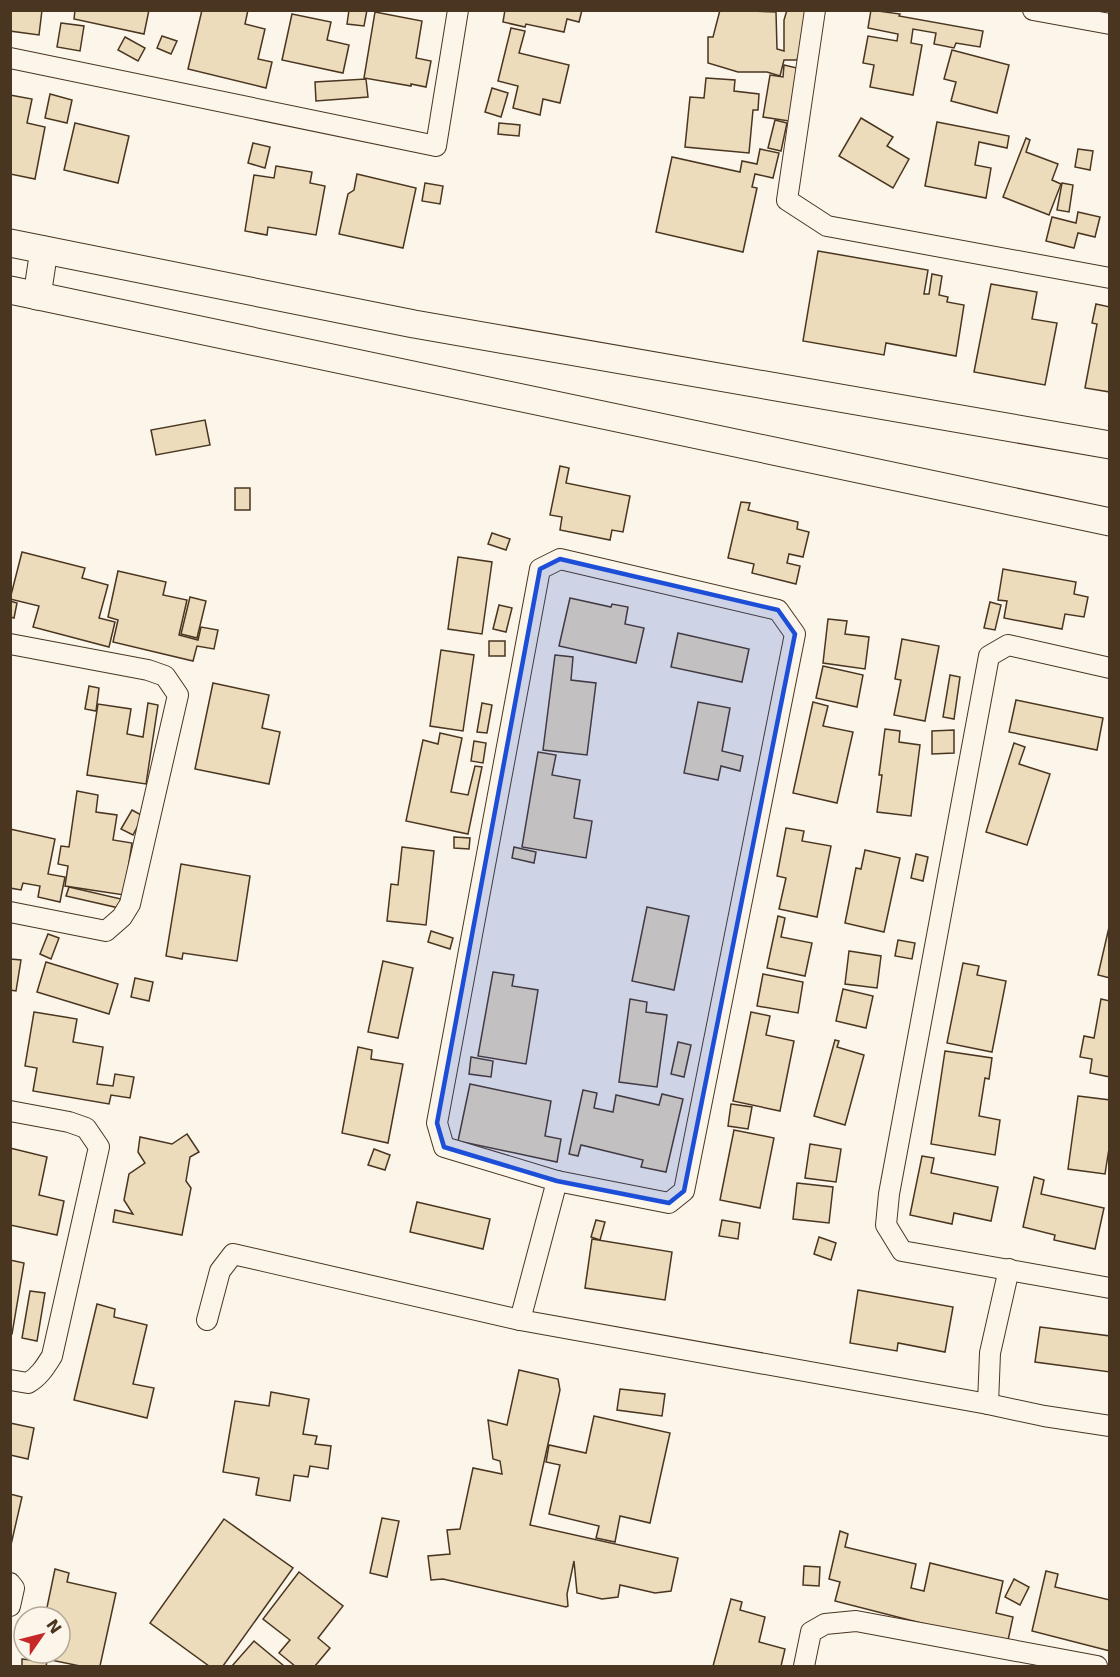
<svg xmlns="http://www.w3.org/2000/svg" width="1120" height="1677" font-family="'DejaVu Sans',sans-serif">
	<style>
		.building { fill: #ecdcbc; stroke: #4a3520; stroke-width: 1.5 }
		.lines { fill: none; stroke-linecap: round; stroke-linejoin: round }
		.street-casing { stroke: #4a3520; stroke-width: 22 }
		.secondary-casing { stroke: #4a3520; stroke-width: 29 }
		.street { stroke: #fbf6e9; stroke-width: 20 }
		.secondary { stroke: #fbf6e9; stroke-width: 27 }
		.marked { fill: #1d4ed8; fill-opacity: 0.2; stroke: #1d4ed8; stroke-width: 4.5; stroke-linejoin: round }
	</style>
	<rect width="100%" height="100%" fill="#fbf6e9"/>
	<g class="building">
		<polygon points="11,10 42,10 39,35 10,31"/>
		<polygon points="75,10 149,10 144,34 74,19"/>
		<polygon points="202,10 248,10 245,24 265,29 258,59 272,62 266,88 188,69"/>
		<polygon points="349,10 367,10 364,26 347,24"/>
		<polygon points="505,10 582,10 579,22 567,19 564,32 526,24 525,27 503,22"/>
		<polygon points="720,10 776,12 777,49 784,51 784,20 787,10 811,11 797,60 784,60 780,76 767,72 738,72 708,63 708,37 713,37"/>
		<polygon points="871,10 900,14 899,16 983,31 980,47 956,43 954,48 934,44 936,33 913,29 911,43 922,45 913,95 870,87 874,65 863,63 868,36 897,41 898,34 868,28"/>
		<polygon points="375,12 422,21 416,58 431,61 426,87 411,84 411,86 364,78"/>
		<polygon points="292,14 331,22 327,40 349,45 343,73 282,60"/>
		<polygon points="61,23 84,26 80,51 57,47"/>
		<polygon points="511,28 525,31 519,53 569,65 560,103 543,99 540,115 513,108 518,86 498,81"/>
		<polygon points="162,36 177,41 171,54 157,48"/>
		<polygon points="125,37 145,48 138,61 118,50"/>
		<polygon points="952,50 1009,65 997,113 951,101 956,82 944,79"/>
		<polygon points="784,65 797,68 789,121 763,117 770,75 783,77"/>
		<polygon points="706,78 735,80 734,91 759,94 758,110 753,110 749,153 685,147 690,97 704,98"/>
		<polygon points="366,79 368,97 316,101 315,82"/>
		<polygon points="492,88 508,93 501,117 485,112"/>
		<polygon points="50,94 72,100 67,123 45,118"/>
		<polygon points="10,95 32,99 27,123 45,127 35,179 10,174"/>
		<polygon points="861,118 893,137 887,146 909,159 893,188 839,156"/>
		<polygon points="775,120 787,123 781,151 768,148"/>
		<polygon points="937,122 1009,136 1007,148 979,142 975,165 991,168 986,198 925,186"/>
		<polygon points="75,123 129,136 118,183 64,170"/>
		<polygon points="499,123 520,125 519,136 498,134"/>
		<polygon points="1026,138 1030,140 1026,152 1058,164 1052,180 1061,184 1049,215 1003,197"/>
		<polygon points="253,143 270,147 265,168 248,163"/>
		<polygon points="760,149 779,153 773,178 755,174 752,187 757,188 743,252 656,232 672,157 740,172 742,161 757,164"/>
		<polygon points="1078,149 1093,151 1090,170 1075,167"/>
		<polygon points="276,166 312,172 310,183 325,186 316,235 268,227 267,235 245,231 254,175 274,178"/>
		<polygon points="357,174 416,188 403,248 339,234 348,194 354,190"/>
		<polygon points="425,183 443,186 440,204 422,201"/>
		<polygon points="1062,183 1073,185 1069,212 1057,210"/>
		<polygon points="1078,212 1100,217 1095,237 1078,233 1074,248 1046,241 1052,217 1076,223"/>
		<polygon points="818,251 928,270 924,294 929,294 932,274 942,276 939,295 948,297 947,302 964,305 956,356 886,343 884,355 803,341"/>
		<polygon points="991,284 1037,292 1032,319 1057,323 1045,385 974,372"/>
		<polygon points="1096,304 1110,307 1110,392 1085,388 1097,324 1092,323"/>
		<polygon points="205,420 210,445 156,455 151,430"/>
		<polygon points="560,466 569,468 566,483 630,496 623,532 612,530 610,540 560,530 562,517 550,515"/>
		<rect x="235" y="488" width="15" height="22"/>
		<polygon points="741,502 750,503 748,510 798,522 797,529 809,532 803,557 789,554 787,563 800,566 796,584 752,573 754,564 728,558"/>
		<polygon points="492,533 510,539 506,550 488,544"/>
		<polygon points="22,552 85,568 82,578 108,585 99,618 115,622 109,647 33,627 39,606 10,599"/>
		<polygon points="458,557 492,562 482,634 448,629"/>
		<polygon points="1003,569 1076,582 1074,594 1088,597 1084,617 1065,614 1062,629 1004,618 1007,601 998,600"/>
		<polygon points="118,571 166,582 163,595 187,600 179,635 198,640 201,627 218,630 214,649 197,646 193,661 113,642 118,620 108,617"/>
		<polygon points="190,597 206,601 197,638 181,634"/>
		<polygon points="570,598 611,607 612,604 628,607 625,624 644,628 636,663 559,646"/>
		<polygon points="10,601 17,603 14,618 10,617"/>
		<polygon points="990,602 1001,605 995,630 984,628"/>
		<polygon points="499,605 512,608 506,632 493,629"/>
		<polygon points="828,619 847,621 845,634 869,637 865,669 823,663"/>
		<polygon points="678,633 749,649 742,682 671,667"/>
		<polygon points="902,639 939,646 925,721 894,715 901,680 895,679"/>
		<rect x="489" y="641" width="16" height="15"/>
		<polygon points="441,650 474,655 463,731 430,726"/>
		<polygon points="555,655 573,657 571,680 596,683 587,755 543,750"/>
		<polygon points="823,666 863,675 857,707 816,698"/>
		<polygon points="950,675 960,677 954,719 943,717"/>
		<polygon points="213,683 269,695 262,728 280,732 269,784 195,769"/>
		<polygon points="89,686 99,688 96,711 85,709"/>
		<polygon points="1016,700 1103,718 1097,750 1009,732"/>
		<polygon points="698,702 730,708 722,751 743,756 740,771 721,766 718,780 684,773"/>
		<polygon points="813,702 828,706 823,726 853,732 837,803 793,793"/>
		<polygon points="148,703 158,705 146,784 87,775 98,704 131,709 127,734 143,737"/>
		<polygon points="482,703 492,705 487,733 477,732"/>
		<polygon points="885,729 900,731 899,742 920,745 911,816 877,812 882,775 879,775"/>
		<polygon points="954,730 954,753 932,754 932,731"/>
		<polygon points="440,733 462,738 451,792 468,795 475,766 482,767 468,834 406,821 423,740 438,744"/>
		<polygon points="474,741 486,743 483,763 471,761"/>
		<polygon points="1014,743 1025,747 1019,764 1050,774 1027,845 986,832"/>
		<polygon points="538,752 556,755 552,775 580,780 574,818 592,821 586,858 522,847"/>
		<polygon points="77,791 98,795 96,812 117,815 113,840 132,843 124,895 65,886 68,866 58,864 61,846 69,847"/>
		<polygon points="132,810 143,816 133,835 121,829"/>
		<polygon points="786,828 804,831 802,841 831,846 817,917 779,909 786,878 777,876"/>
		<polygon points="10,829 55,839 48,874 65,877 60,902 38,897 40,886 23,883 21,890 10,888"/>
		<polygon points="454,837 470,838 469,849 454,848"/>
		<polygon points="402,847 434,851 426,925 387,921 391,884 398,885"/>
		<polygon points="514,847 536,852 534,863 512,858"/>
		<polygon points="865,850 900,858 884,932 845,923 856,868 861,869"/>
		<polygon points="916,854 928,857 923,881 911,878"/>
		<polygon points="181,864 250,876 237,961 183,953 182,959 166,956"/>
		<polygon points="69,887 121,899 119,908 66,896"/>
		<polygon points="647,907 689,916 674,990 632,981"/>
		<polygon points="778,916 785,918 781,937 812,943 805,976 767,968"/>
		<polygon points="1110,923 1110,978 1098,975"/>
		<polygon points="431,931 453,938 450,949 428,942"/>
		<polygon points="48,934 59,938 51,959 40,954"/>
		<polygon points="898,940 915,943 912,959 895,956"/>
		<polygon points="849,951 881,956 877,988 845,984"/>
		<polygon points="10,959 21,960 16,991 10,990"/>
		<polygon points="383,961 413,968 398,1038 368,1032"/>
		<polygon points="46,962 118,984 109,1014 37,992"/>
		<polygon points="963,963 979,966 977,975 1006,981 992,1052 947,1043"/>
		<polygon points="493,972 514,975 512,986 538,990 526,1064 478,1056"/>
		<polygon points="763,974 803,982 798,1013 757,1006"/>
		<polygon points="135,978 153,982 149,1001 131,997"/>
		<polygon points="843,989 873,996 866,1028 836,1021"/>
		<polygon points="630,999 647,1002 646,1012 667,1015 657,1087 619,1082"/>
		<polygon points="1101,999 1110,1001 1110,1077 1090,1073 1092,1059 1080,1057 1084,1036 1094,1038"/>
		<polygon points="34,1012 77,1019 73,1042 103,1047 97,1084 113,1086 115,1074 134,1077 130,1098 111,1095 109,1104 33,1091 37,1068 25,1066"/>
		<polygon points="751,1012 770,1016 766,1035 794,1041 780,1111 733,1101"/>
		<polygon points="835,1040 839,1041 837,1047 864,1055 845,1125 814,1116"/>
		<polygon points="678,1042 691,1045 684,1077 671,1074"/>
		<polygon points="358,1047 372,1050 371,1059 403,1064 388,1143 342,1133"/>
		<polygon points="945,1051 992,1058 989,1079 985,1078 979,1116 1000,1120 995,1155 931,1144"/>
		<polygon points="471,1057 493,1061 491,1077 469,1074"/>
		<polygon points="470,1084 551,1101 545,1136 561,1139 557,1162 458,1141"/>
		<polygon points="583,1090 597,1093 594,1108 613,1112 616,1095 659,1105 662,1094 683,1099 666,1172 641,1167 643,1160 581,1145 578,1156 569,1154"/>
		<polygon points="1078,1096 1110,1100 1110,1142 1105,1174 1068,1169"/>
		<polygon points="731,1104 752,1107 748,1129 728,1126"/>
		<polygon points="734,1130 774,1138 760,1208 720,1200"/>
		<polygon points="187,1134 199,1152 190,1157 186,1181 191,1188 182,1235 113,1222 115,1210 133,1214 124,1200 129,1174 145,1163 138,1152 140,1137 172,1144"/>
		<polygon points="810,1144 841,1149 836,1182 805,1178"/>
		<polygon points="10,1148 47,1157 39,1195 64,1201 57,1235 10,1225"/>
		<polygon points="374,1149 390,1155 385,1170 368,1165"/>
		<polygon points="922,1156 934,1158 931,1173 998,1187 991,1221 954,1213 952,1224 910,1215"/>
		<polygon points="1034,1177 1044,1180 1041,1194 1104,1208 1095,1249 1054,1240 1055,1235 1023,1227"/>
		<polygon points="797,1183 833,1187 829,1223 793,1219"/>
		<polygon points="417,1202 490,1219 483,1249 410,1232"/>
		<polygon points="596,1220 605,1222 600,1240 591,1237"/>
		<polygon points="722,1220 740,1223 738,1239 719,1236"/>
		<polygon points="819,1237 836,1243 831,1260 814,1254"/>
		<polygon points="592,1239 672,1252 665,1300 585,1288"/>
		<polygon points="10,1260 24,1263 12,1334 10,1334"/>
		<polygon points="858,1290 953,1307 945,1352 898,1343 897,1351 850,1343"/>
		<polygon points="30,1291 45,1293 37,1341 22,1338"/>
		<polygon points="97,1304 115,1309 114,1317 147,1325 133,1384 154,1388 147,1418 74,1400"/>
		<polygon points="1040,1327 1110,1336 1110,1372 1035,1362"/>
		<polygon points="519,1370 558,1379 560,1390 530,1525 678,1558 671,1591 655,1593 620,1585 618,1597 602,1599 577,1593 574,1561 567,1594 568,1606 566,1607 443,1579 431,1580 428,1556 450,1554 447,1530 460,1529 473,1468 502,1474 500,1461 493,1459 488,1420 507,1425"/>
		<polygon points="620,1389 665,1394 662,1416 617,1410"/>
		<polygon points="271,1392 309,1399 303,1434 317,1436 315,1444 331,1446 328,1469 310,1466 308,1477 294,1475 290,1501 256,1495 259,1478 223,1472 235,1401 269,1406"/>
		<polygon points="594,1416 670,1433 650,1523 620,1516 615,1542 596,1538 599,1526 549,1514 560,1465 546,1462 549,1445 586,1453"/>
		<polygon points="10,1423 34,1428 28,1459 10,1455"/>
		<polygon points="10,1494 22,1497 10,1549"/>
		<polygon points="382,1518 399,1521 387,1577 370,1573"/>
		<polygon points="224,1519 293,1568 223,1666 209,1666 150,1623"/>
		<polygon points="840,1531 848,1534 845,1547 916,1564 911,1588 924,1591 930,1563 1003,1581 996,1613 1013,1617 1007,1645 835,1601 840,1582 829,1579"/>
		<polygon points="804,1566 820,1567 819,1586 803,1585"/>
		<polygon points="55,1569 69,1573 67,1582 116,1593 100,1666 80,1666 36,1657 37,1653 60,1653 60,1617 45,1617"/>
		<polygon points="1046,1571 1058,1574 1055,1587 1110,1600 1110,1651 1032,1631"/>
		<polygon points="299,1572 343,1606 318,1638 330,1648 315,1666 295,1666 279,1653 290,1640 263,1619"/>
		<polygon points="1014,1579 1029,1587 1020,1605 1005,1597"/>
		<polygon points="731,1599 742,1602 740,1610 765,1617 759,1642 785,1649 781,1666 713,1666"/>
		<polygon points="254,1641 284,1666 232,1666"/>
		<polygon points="22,1659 47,1662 46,1666 22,1666"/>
	</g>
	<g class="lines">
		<defs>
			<g id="street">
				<polyline points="815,10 787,200 827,226 1110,278"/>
				<polyline points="1033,10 1110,24"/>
				<polyline points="10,58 436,146 458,10"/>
				<polygon points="560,559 778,610 795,634 684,1191 669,1203 557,1181 444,1147 437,1123 540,569"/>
				<polyline points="10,644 148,670 165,676 178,695 130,904 122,917 106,931 10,912"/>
				<polyline points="1110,668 1008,645 989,656 889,1194 886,1225 902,1251 1110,1288"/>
				<path d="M10,1111L69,1122L86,1128L99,1147L52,1356C45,1367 39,1377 28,1383L10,1380"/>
				<polyline points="207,1320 220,1271 233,1254 520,1320 988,1404 1044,1416 1110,1426"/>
				<polyline points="520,1320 557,1181"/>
				<polyline points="988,1404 990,1353 1009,1269"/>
				<polyline points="10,1583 14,1588 10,1606"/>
				<polyline points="804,1666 811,1632 825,1624 856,1621 1097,1666"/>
			</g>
			<g id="secondary">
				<polyline points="10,243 414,324 1110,445"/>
				<polyline points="10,290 1110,522"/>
				<polyline points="37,296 44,250"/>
			</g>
		</defs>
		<use href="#street" class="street-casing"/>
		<use href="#secondary" class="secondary-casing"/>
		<use href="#street" class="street"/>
		<use href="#secondary" class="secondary"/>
	</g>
	<path class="marked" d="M560,559L778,610L795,634L684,1191L669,1203L557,1181L444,1147L437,1123L540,569Z"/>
	<rect width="1120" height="1677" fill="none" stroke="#4a3520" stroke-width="24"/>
	<g transform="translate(42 1635) rotate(55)"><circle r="28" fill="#fbf6e9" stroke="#b4a999" stroke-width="1.5"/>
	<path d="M0-4.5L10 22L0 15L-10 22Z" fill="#c62828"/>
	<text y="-9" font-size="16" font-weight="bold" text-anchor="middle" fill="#4a3520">N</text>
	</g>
</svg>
